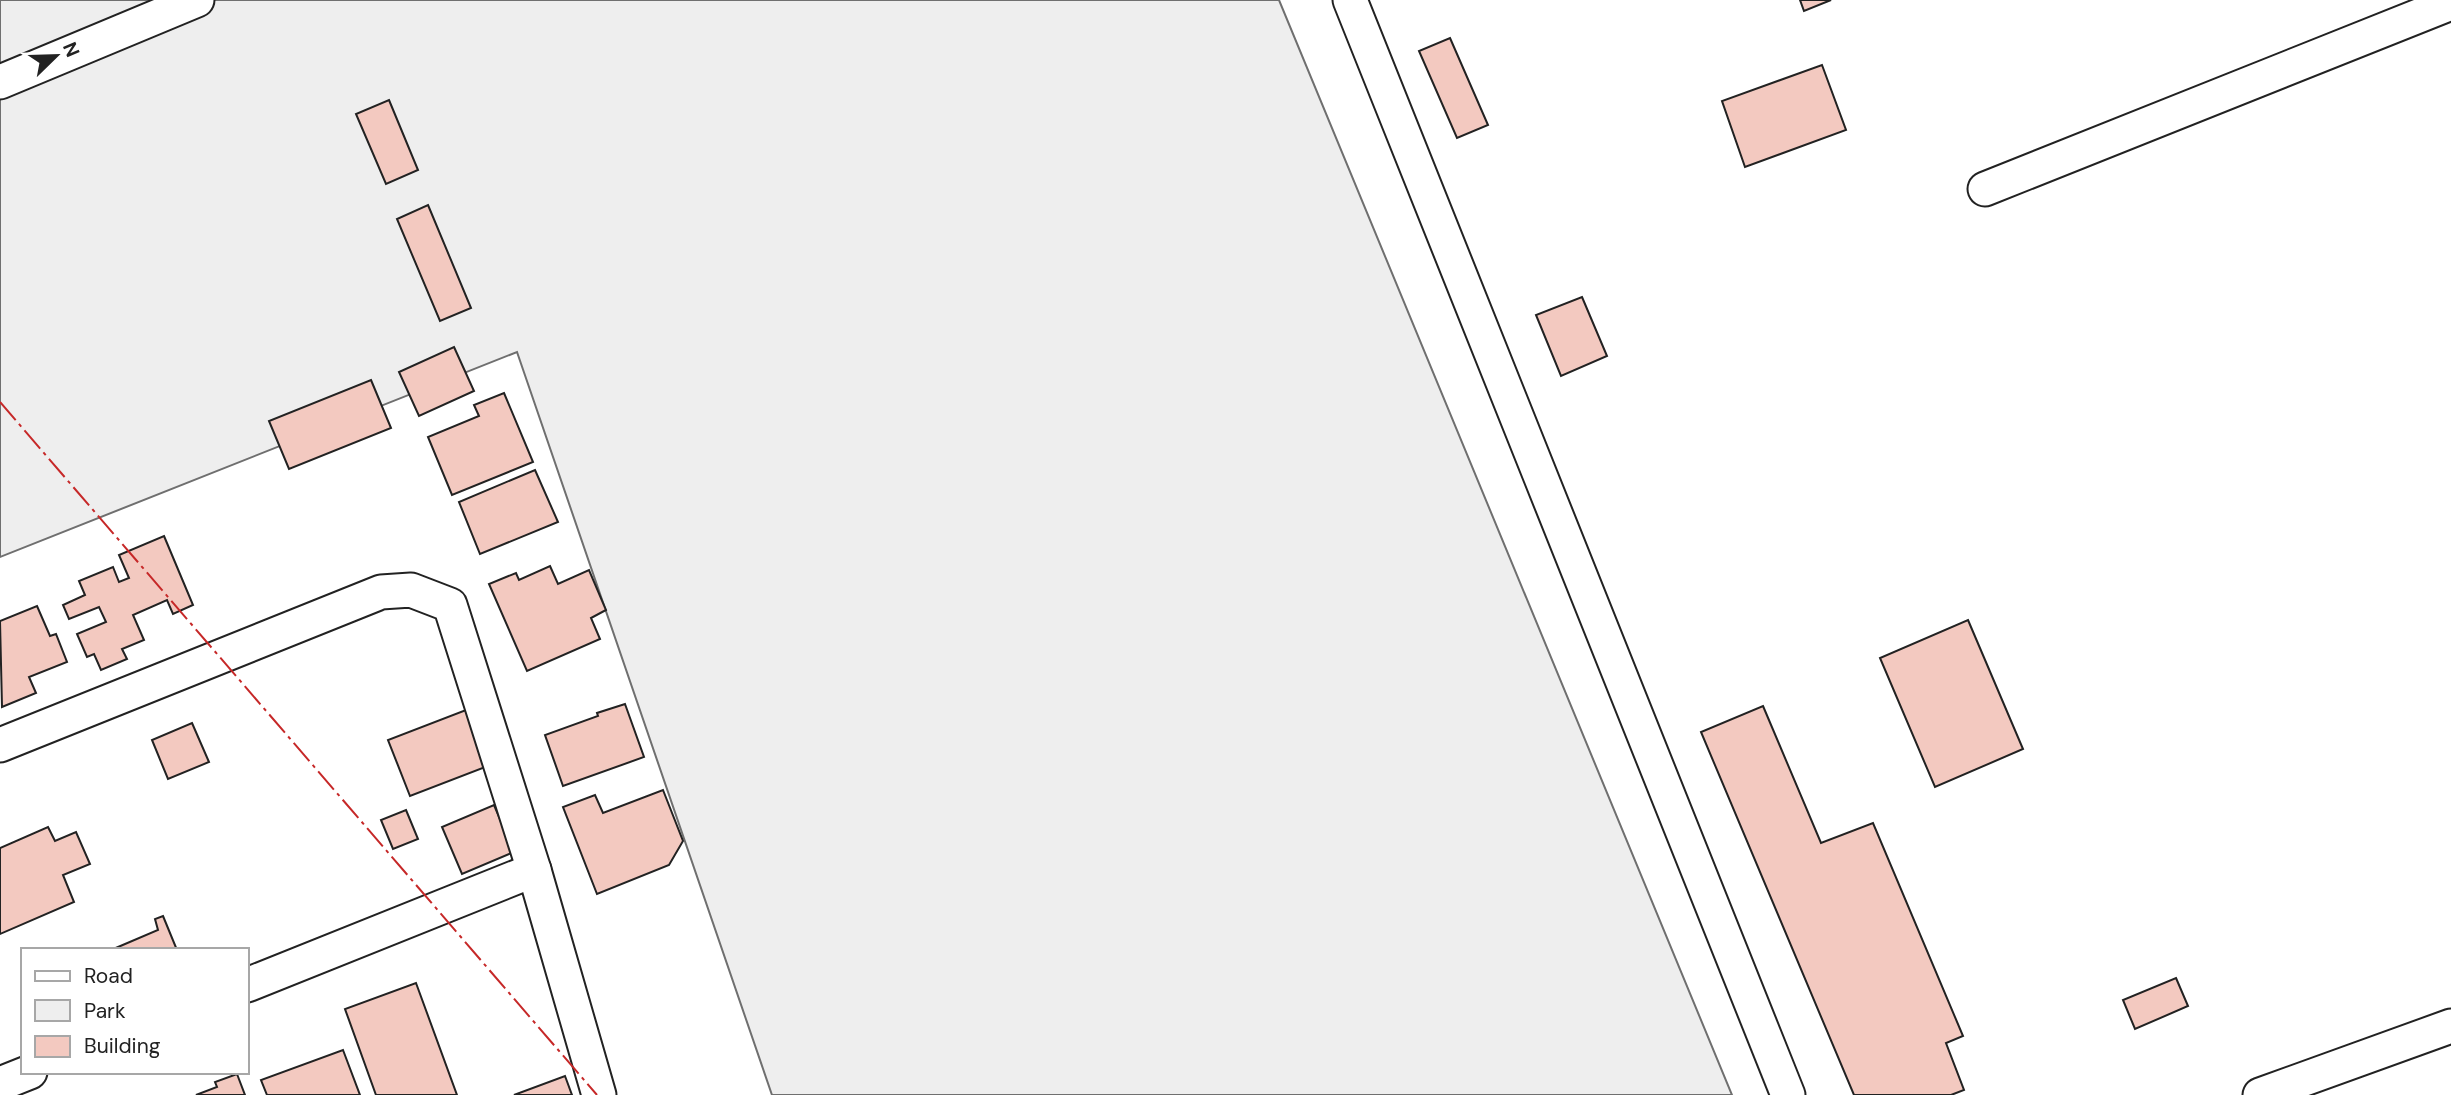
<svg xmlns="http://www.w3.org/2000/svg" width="2451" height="1095" font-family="'DM Sans',sans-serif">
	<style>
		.green { fill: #eee; stroke: #6f6f6f; stroke-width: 2 }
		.building { fill: #f3c9c0; stroke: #222; stroke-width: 2 }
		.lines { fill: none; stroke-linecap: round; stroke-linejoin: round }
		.minor-casing { stroke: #222; stroke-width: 37 }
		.minor { stroke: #fff; stroke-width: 33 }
		.power { stroke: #c62828; stroke-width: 2; stroke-dasharray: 24 5 3.5 5; stroke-linecap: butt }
	</style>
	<rect width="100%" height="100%" fill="#fff"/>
	<polygon class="green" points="0,0 1279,0 1732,1095 772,1095 517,352 0,557"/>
	<g class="building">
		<polygon points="1800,0 1831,0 1804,11"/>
		<polygon points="1450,38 1488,125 1457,138 1419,51"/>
		<polygon points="1822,65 1846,130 1745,167 1722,101"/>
		<polygon points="389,100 418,170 386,184 356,114"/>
		<polygon points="428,205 471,308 440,321 397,219"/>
		<polygon points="1582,297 1607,356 1561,376 1536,315"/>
		<polygon points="454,347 474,391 419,416 399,372"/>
		<polygon points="371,380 391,428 289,469 269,421"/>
		<polygon points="504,393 533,462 452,495 428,437 479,416 474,405"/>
		<polygon points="535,470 558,522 480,554 459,502"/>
		<polygon points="164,536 193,605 173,614 167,600 133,615 144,640 122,649 127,659 101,670 94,654 87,657 77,634 106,622 99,607 69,619 63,605 85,595 79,581 113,567 119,582 129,578 119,555"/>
		<polygon points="550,566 558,584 589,570 606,610 591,618 600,639 527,671 489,584 516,573 519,580"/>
		<polygon points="37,606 50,636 56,634 67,662 29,677 36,693 2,707 0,621"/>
		<polygon points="1968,620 2023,749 1935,787 1880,658"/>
		<polygon points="625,704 644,757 563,786 545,735 598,716 597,713"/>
		<polygon points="1763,706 1821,843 1873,823 1963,1036 1946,1043 1964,1090 1951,1095 1854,1095 1701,732"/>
		<polygon points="466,710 488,766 410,796 388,740"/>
		<polygon points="192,723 209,762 168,779 152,740"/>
		<polygon points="663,790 683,841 669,865 597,894 563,807 595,795 603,813"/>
		<polygon points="494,805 514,852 462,874 442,827"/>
		<polygon points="406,810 418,839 393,849 381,820"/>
		<polygon points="48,827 55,841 76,832 90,864 63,875 74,902 0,934 0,848"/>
		<polygon points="163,916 177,950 111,950 158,930 155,919"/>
		<polygon points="2176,978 2188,1006 2135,1029 2123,1000"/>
		<polygon points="416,983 457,1095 376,1095 345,1009"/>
		<polygon points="343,1050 360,1095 267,1095 261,1080"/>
		<polygon points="237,1074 245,1095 196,1095 217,1087 215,1082"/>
		<polygon points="565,1076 572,1095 514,1095"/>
	</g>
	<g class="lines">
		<defs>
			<g id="minor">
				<polyline points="1350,0 1788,1095"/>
				<polyline points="0,82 197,0"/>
				<polyline points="1985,189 2451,3"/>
				<polyline points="0,745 381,592 411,590 450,605 534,870 599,1095"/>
				<polyline points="247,985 534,870"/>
				<polyline points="0,1084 30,1072"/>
				<polyline points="2260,1095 2451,1026"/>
			</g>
		</defs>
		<use href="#minor" class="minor-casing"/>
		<use href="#minor" class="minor"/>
		<polyline class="power" points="0,402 597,1095"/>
	</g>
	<rect x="21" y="948" width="228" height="126" fill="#ffffff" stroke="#a7a7a7" stroke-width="2"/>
	<rect x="35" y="971" width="35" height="10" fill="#ffffff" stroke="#a7a7a7" stroke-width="2"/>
	<text x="84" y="983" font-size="21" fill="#222222">Road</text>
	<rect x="35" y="1000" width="35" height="21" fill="#eeeeee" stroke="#a7a7a7" stroke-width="2"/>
	<text x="84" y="1018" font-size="21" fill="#222222">Park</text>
	<rect x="35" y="1036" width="35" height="21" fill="#f3c9c0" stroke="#a7a7a7" stroke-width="2"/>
	<text x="84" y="1053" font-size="21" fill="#222222">Building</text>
	<g transform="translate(56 56) rotate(67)" stroke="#ffffff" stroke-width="5" paint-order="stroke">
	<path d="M0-5L12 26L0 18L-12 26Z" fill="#222222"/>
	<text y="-10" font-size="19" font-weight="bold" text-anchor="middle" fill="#222222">N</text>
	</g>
</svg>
